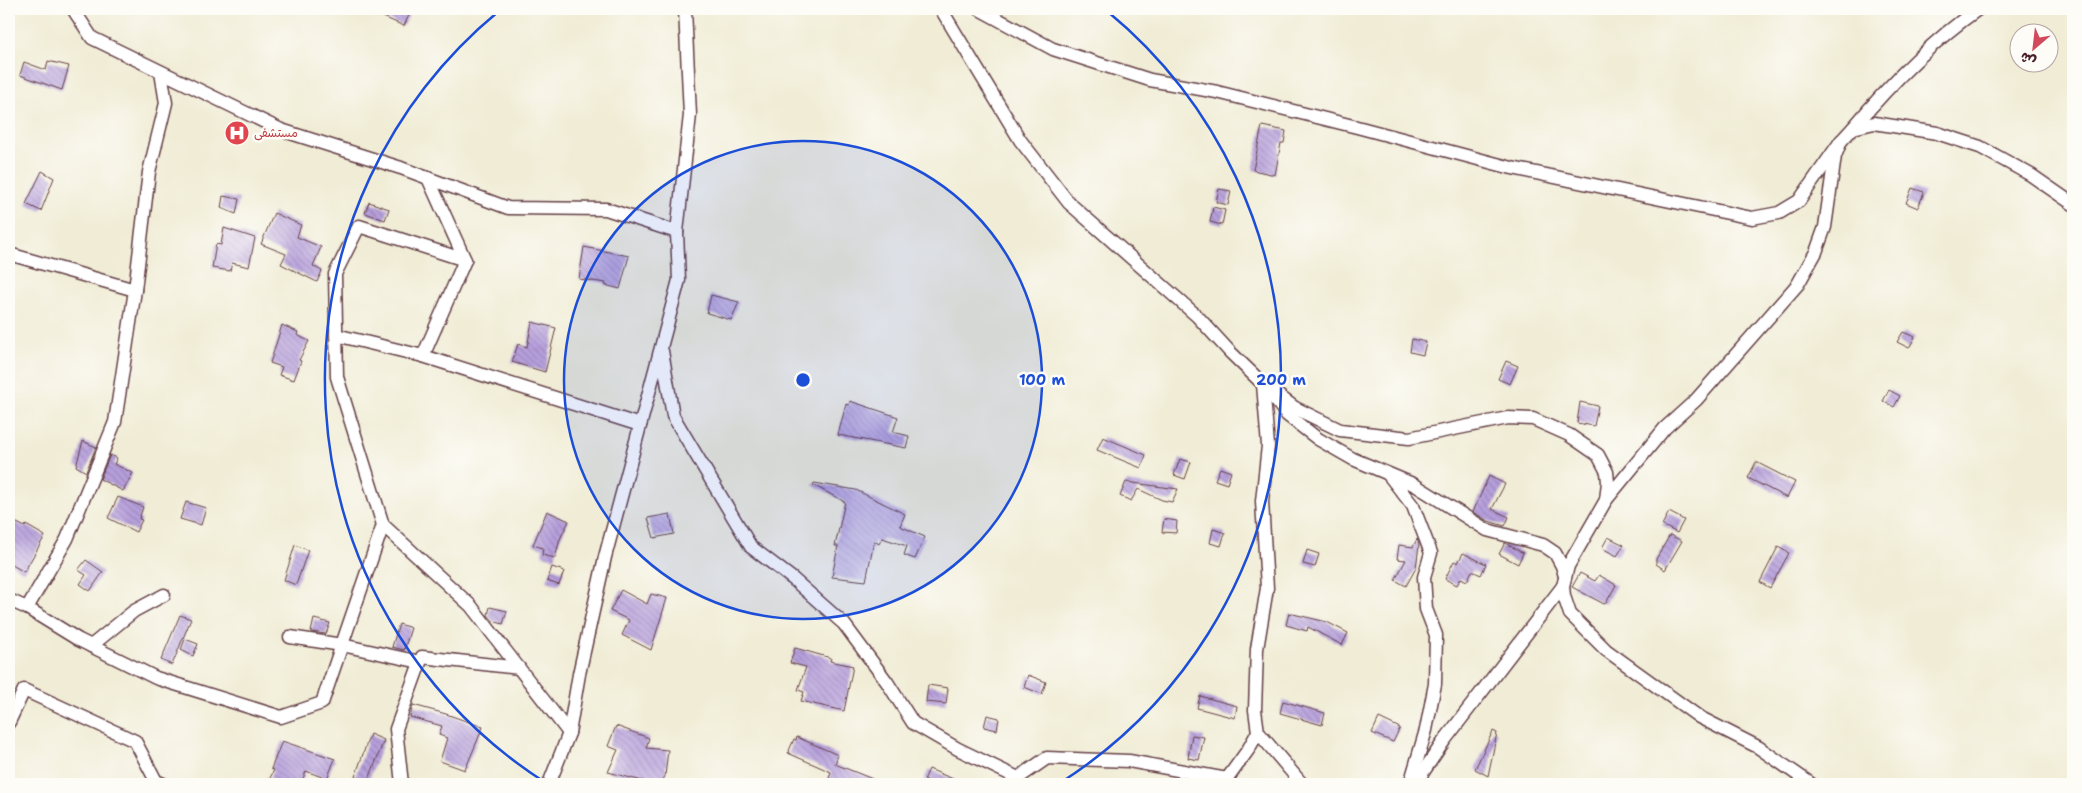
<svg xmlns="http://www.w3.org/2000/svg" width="2082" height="793" font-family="'Shantell Sans','Playpen Sans Arabic',sans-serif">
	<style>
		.building { fill: url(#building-back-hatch) }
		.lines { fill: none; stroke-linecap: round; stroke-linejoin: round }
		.street-casing { stroke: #633e44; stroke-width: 15 }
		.street { stroke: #fff; stroke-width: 12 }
		.ring { fill: none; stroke: #1d4ed8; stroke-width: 2.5 }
		.labels { text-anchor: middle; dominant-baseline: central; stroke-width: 5; stroke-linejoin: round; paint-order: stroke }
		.health-label { font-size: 12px; fill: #be3a42; stroke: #fdfcf7; text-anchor: start }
		.centre { fill: #1d4ed8; stroke: #fdfcf7; stroke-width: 2.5 }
		.ring-label { font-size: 15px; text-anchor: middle; font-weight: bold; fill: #1d4ed8; stroke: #fdfcf7; stroke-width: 5; stroke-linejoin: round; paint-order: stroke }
	</style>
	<defs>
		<pattern id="building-back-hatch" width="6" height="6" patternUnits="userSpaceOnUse" patternTransform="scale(1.25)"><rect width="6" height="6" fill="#b7a0dd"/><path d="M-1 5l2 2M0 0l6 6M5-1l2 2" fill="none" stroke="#9782b3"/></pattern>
	</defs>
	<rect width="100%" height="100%" fill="#fdfcf7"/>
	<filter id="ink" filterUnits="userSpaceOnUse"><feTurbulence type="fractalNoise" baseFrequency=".02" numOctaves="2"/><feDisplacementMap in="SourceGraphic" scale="10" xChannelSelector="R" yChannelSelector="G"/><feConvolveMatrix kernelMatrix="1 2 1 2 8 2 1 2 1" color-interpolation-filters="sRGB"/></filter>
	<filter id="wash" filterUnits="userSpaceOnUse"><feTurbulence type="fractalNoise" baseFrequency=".0096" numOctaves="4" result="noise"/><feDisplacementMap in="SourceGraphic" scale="20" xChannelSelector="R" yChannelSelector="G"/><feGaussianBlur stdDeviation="1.12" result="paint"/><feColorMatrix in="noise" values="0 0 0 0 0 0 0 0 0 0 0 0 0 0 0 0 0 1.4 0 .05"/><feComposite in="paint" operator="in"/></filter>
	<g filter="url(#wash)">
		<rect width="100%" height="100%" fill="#f0ecd5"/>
		<g id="blocks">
			<g class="building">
				<polygon points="365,9 395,9 409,15 404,26"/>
				<polygon points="48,61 69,66 62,90 20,75 24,62 46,70"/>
				<polygon points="1262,126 1286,131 1284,143 1281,143 1275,175 1253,170"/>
				<polygon points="42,171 54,178 41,211 26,204"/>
				<polygon points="1912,188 1924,192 1918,208 1906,203"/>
				<polygon points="1219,189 1231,191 1228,205 1216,202"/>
				<polygon points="223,196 239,199 236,214 221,208"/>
				<polygon points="369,202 389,209 385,220 365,213"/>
				<polygon points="1213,207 1225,210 1222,225 1210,222"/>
				<polygon points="274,213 301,225 297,237 321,247 313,266 322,271 317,282 281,264 286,254 261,244"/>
				<polygon points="224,228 255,238 249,267 232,263 230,271 212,268 216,244 221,245"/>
				<polygon points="584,247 629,256 620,289 605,285 606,283 579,279"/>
				<polygon points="711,295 739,302 731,320 707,313"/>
				<polygon points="532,322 556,328 545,372 512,362 518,344 527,347"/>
				<polygon points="282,325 298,332 297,335 309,341 299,360 301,361 294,380 279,375 282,367 270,363"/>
				<polygon points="1903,332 1915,337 1909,348 1897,342"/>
				<polygon points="1412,339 1426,342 1423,355 1410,352"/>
				<polygon points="1506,361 1518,366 1510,384 1498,379"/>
				<polygon points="1889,390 1900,396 1894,407 1883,401"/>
				<polygon points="850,401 898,417 893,432 909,436 906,448 838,435 846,404 849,405"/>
				<polygon points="1580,402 1598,406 1594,426 1577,423"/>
				<polygon points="1103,437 1146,455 1141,468 1097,450"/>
				<polygon points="83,441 96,447 86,472 76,466"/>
				<polygon points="110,455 117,458 114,464 133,473 123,491 100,479"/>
				<polygon points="1180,459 1191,462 1185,479 1174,475"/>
				<polygon points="1756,462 1795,482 1787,498 1748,478"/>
				<polygon points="1220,468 1231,472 1227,484 1215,480"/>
				<polygon points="1489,476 1505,484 1492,509 1509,517 1505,526 1488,521 1473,512"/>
				<polygon points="1126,482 1163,487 1178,489 1172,502 1162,500 1138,489 1131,501 1120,496"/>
				<polygon points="814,483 856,490 905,514 900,526 925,537 915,559 904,555 907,546 882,538 879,544 874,541 866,581 832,577 838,546 835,546 845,502 813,485"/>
				<polygon points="118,497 143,507 139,519 142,520 136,532 108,518"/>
				<polygon points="186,502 206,508 201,525 180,519"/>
				<polygon points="547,511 569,521 560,539 555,558 542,555 543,548 533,545"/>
				<polygon points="1669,512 1684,520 1677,533 1662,525"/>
				<polygon points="670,514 674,534 654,538 648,518"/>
				<polygon points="9,519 25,527 26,525 45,536 24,572 9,563"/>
				<polygon points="1164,519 1177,521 1176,533 1162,532"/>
				<polygon points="1213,529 1225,533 1221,546 1210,543"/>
				<polygon points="1670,535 1682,541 1665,570 1656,564 1656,559"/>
				<polygon points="1608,537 1624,545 1617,556 1602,548"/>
				<polygon points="1417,539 1419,545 1416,568 1406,586 1395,580 1406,560 1397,559 1399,545 1413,547"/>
				<polygon points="1505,543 1523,553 1518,564 1499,554"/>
				<polygon points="295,545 308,550 296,585 284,580"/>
				<polygon points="1778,547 1789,553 1770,588 1760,582"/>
				<polygon points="1307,550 1319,554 1315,567 1303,564"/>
				<polygon points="1463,553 1486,564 1481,575 1472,571 1467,581 1461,578 1457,585 1445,579 1454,561 1458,563"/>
				<polygon points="86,560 103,572 90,591 80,584 86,575 78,570"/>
				<polygon points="552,567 564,571 559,585 547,581"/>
				<polygon points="1580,573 1595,581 1599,575 1616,585 1606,603 1604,604 1572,587"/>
				<polygon points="621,590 647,604 651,594 667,598 651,650 622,635 629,620 610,611"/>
				<polygon points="490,607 507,611 503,624 493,621 488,615"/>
				<polygon points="1289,613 1327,622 1348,633 1342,645 1308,627 1307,631 1286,625"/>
				<polygon points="180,615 191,619 172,665 161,660"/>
				<polygon points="314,619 330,623 326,634 311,632"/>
				<polygon points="399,624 411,628 404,650 392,647"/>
				<polygon points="185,639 198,644 193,656 181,650"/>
				<polygon points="795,648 831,658 830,661 853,666 844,711 801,701 804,692 798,690 806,667 790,663"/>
				<polygon points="1028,675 1046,682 1042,694 1024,687"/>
				<polygon points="928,685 948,688 946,704 926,702"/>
				<polygon points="1200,696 1237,706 1235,718 1197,708"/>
				<polygon points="1283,701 1325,713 1322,725 1280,713"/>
				<polygon points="413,705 446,714 483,727 465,770 440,761 447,738 439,735 442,726 410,717"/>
				<polygon points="987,715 999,718 997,730 984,727"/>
				<polygon points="1379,718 1400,728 1393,742 1372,733"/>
				<polygon points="616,726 649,738 646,748 668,750 665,776 661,784 654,784 608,772 618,750 608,746"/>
				<polygon points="1493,731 1497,733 1488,776 1475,769"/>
				<polygon points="370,734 384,740 368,782 355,777"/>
				<polygon points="1192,735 1204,737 1199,760 1188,758"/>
				<polygon points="797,737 838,755 835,764 885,784 827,784 831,772 788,753 794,739 796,740"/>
				<polygon points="282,741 335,759 327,779 306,771 301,784 267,784 274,770 271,769"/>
				<polygon points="929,769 965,784 934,784 924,780"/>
			</g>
		</g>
	</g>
	<g filter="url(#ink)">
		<use href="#blocks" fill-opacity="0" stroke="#633e44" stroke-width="1"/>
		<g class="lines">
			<defs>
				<g id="street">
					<polyline points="73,9 92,38 281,130 401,168 508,208 606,209 677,232"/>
					<polyline points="941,9 1020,140 1069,203 1197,316 1230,352 1263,384 1295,408 1340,430 1409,438 1508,418 1533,419 1569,435 1598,455 1607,472 1608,482 1606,500 1568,566 1563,586 1564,596 1570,614 1606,650 1699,717 1758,747 1811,784"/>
					<polyline points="979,9 1053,49 1150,80 1217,92 1357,127 1512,168 1752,218 1779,213 1799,201 1841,141"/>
					<path d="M1853,128C1890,84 1931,42 1978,9"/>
					<polyline points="428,178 465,260 359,226 335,274 337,377 383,525 471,606 569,733"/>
					<polyline points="9,254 135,290"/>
					<polyline points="336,335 423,356 465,260"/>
					<polyline points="662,351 673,416 751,547 793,579 844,624 887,682 913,723 958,749 1018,778 1016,784"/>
					<polyline points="423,356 640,425"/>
					<polyline points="1274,398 1287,415 1318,439 1353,459 1415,485 1487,530 1543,545 1555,553 1562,566 1565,576"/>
					<polyline points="1388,474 1413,506 1431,553 1424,577 1426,609 1436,635 1435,684 1426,730 1410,784"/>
					<polyline points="1606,500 1665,428 1696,400 1798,284 1816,252 1825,227 1835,156 1841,141 1853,128 1874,123 1906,128 1937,133 1980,147 2031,175 2073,204"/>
					<polyline points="9,600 27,608 79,640 156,678 281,717 322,703 383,525"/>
					<polyline points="27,608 67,539 115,422 135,290 149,172 166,103 161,72"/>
					<polyline points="290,637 342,645 420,662"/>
					<polyline points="91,646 134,611 164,595"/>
					<polyline points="9,722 24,690 135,741 156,781 163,784"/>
					<polyline points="1258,732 1302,784"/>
					<polyline points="1018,778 1047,758 1129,761 1227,779 1248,750 1258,732 1255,710 1257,649 1267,588 1262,501 1268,446 1263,384"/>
					<polyline points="402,784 396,729 422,657 519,668"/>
					<polyline points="549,784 569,733 579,674 605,557 679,280 677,232 690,115 685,9"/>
					<polyline points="1415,784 1444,741 1563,586"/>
				</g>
			</defs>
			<use href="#street" class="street-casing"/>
			<use href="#street" class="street"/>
		</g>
	</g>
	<circle cx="803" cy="380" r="239" fill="#1d4ed8" fill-opacity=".12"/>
	<g class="ring">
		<circle cx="803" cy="380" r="239"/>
		<path d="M546 783A478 478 0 0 1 499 11M1107 11A478 478 0 0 1 1060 783"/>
	</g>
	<defs>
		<symbol id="hospital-disc" viewBox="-11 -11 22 22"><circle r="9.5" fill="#e0444e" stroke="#fdfcf7"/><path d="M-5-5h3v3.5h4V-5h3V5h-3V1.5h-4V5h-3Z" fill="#fff"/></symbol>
	</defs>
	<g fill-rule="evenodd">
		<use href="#hospital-disc" x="223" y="119" width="28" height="28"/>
	</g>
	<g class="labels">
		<g class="health-label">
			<text x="254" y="133">مستشفى</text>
		</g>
	</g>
	<circle cx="803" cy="380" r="8" class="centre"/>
	<g class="ring-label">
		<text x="1042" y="385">100 m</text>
		<text x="1281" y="385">200 m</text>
	</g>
	<rect width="2082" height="793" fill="none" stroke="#fdfcf7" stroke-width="30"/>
	<g transform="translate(2034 48) rotate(208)"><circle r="24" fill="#fdfcf7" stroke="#b5a4a5"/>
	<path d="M0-4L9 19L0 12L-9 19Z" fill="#d1495b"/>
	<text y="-8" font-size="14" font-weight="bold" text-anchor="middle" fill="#4a1f2b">ش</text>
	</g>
</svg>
